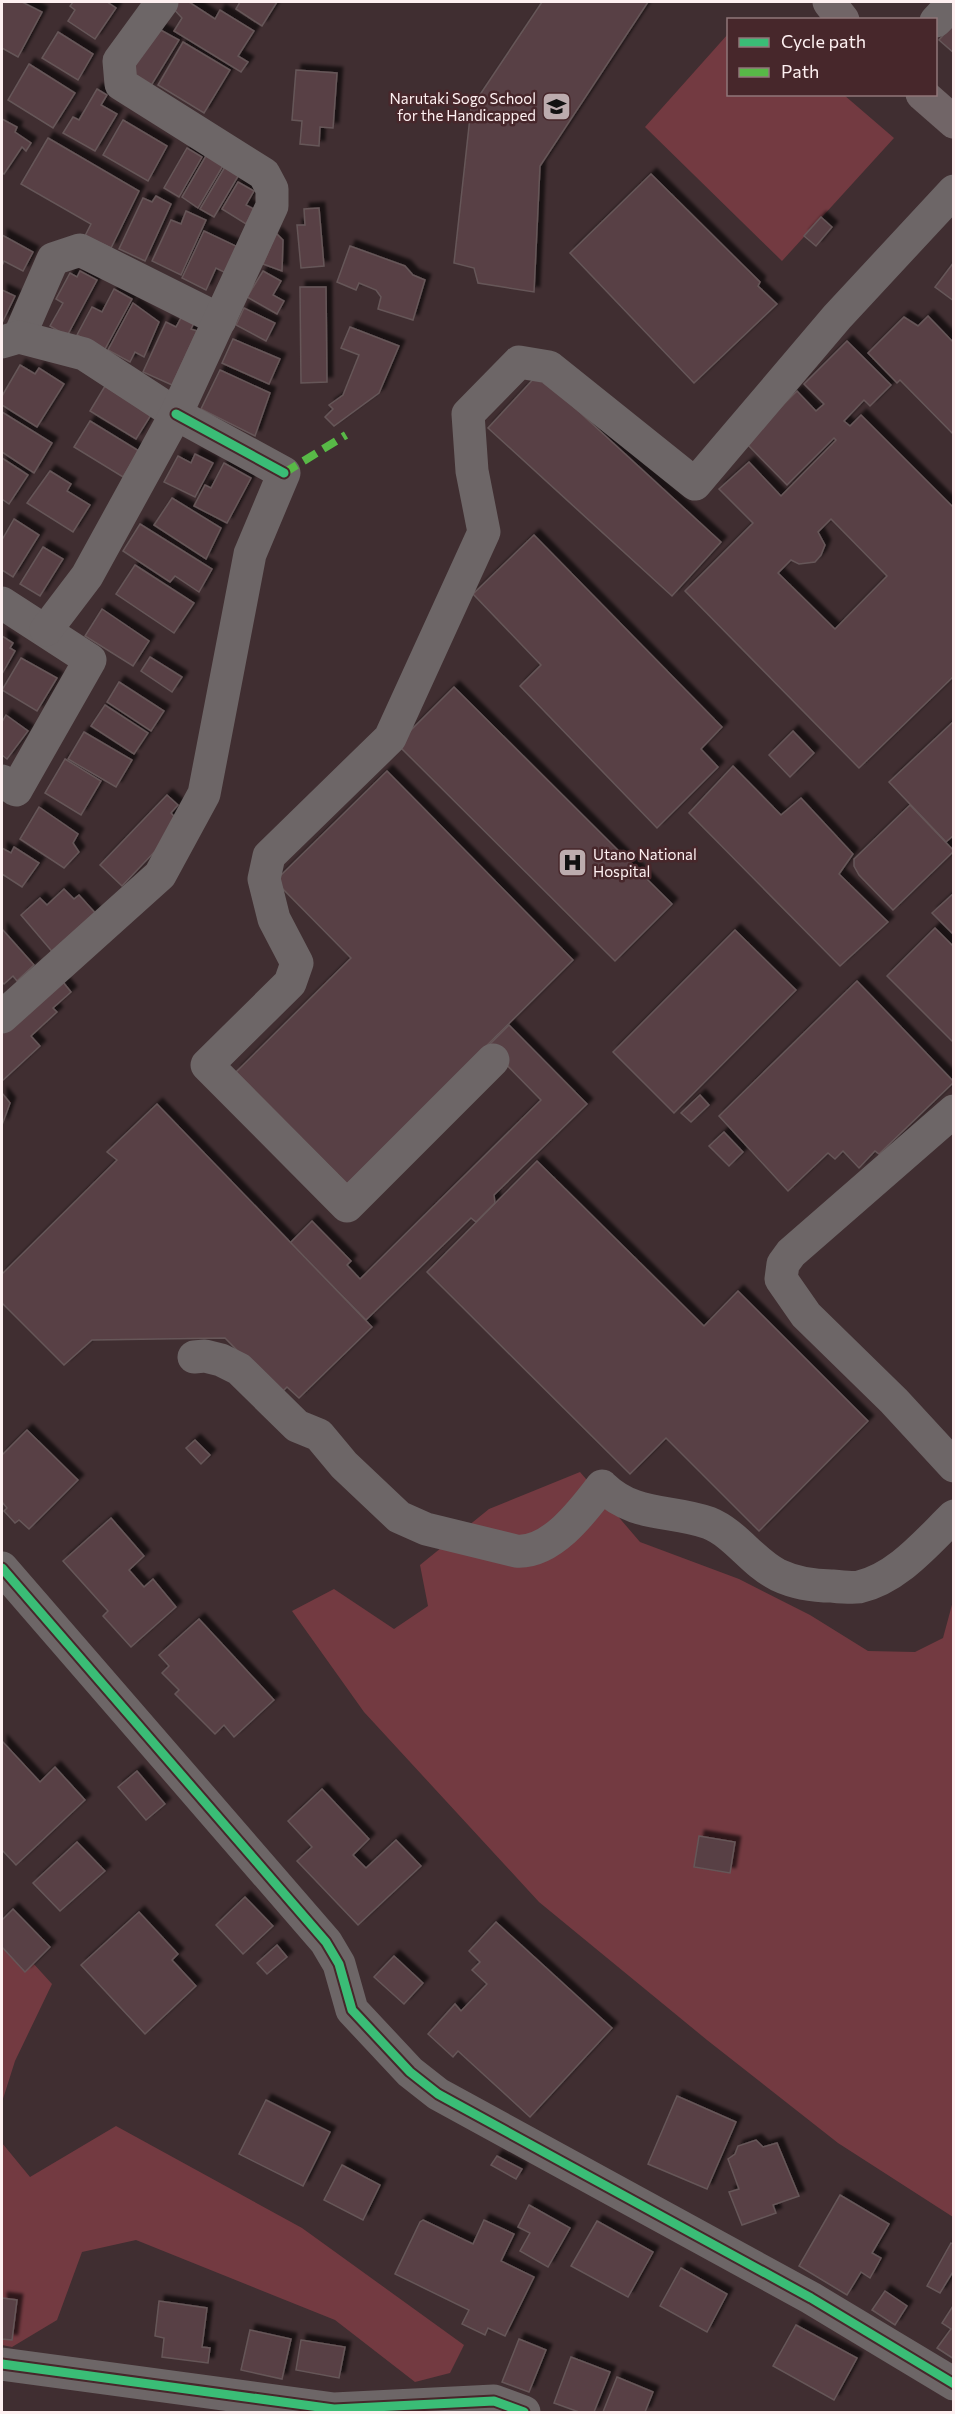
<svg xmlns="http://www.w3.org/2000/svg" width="955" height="2414" font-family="Commissioner,sans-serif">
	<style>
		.green { fill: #733a41 }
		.building { fill: #584044; stroke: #665759; stroke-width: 1.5; fill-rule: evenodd; filter: url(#shadow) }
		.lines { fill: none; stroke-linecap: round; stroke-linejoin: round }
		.minor { stroke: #6d6667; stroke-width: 33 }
		.major { stroke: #716567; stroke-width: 33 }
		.quiet { stroke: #58b947; stroke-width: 8; stroke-dasharray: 15 8; stroke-linecap: butt }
		.cycleway-casing { stroke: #47272b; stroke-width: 13 }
		.cycleway { stroke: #3abd76; stroke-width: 9 }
		.labels { text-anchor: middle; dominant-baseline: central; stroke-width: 5; stroke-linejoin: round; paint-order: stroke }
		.poi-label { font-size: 15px; fill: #fef0f1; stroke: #47272b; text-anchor: end }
	</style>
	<defs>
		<filter id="shadow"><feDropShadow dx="5.5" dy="-5.5" stdDeviation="1.5" flood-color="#0009"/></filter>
	</defs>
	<rect width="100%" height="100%" fill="#402e31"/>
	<g class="green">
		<polygon points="728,34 728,94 844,95 894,138 782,261 645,127"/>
		<polygon points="580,1472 640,1542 739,1579 810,1615 868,1651 915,1652 943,1638 953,1601 953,2217 838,2143 707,2040 539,1902 364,1712 292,1611 334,1589 394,1629 428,1606 420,1565 489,1509"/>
		<polygon points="2,1929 52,1984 15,2061 2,2102"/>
		<polygon points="116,2126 302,2228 464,2345 450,2373 415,2382 335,2320 136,2240 82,2252 57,2320 12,2347 2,2345 2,2143 30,2177"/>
	</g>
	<g class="building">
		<polygon points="2,2 22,2 42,12 18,57 2,48"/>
		<polygon points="73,2 107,2 116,8 95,39 68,21 75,10 70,6"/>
		<polygon points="175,2 189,2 215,19 220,10 254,31 238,56 248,62 241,72 174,31 182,18 171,6"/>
		<polygon points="240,2 277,2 262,26 236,9"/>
		<polygon points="542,2 648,2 540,166 534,292 478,283 474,268 454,263 471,108"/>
		<polygon points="954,23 954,53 939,40"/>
		<polygon points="157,28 179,40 149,89 129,75"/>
		<polygon points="58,32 93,54 78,80 42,58"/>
		<polygon points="183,42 230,70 204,113 158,85"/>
		<polygon points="29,64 75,93 53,128 8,100"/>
		<polygon points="296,70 337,73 333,128 320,127 319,146 300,144 302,121 292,120"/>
		<polygon points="97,89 107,95 101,105 117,114 95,151 63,133 73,117 79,120"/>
		<polygon points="2,119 17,127 15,132 31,143 26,151 22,147 4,174 2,173"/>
		<polygon points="123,120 167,146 148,181 103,155"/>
		<polygon points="48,138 139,191 111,248 85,236 91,224 21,184"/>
		<polygon points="187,148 202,157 179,197 164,188"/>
		<polygon points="207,154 224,164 198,208 182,197"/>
		<polygon points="226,165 240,173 214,217 200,209"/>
		<polygon points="651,174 760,282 758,286 777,304 694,383 570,253"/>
		<polygon points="238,182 254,191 246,205 254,209 246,224 222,209"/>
		<polygon points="156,196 171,204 145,261 119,249 143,198 152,202"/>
		<polygon points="319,208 324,266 301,268 297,225 305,225 304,209"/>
		<polygon points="186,211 206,220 181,275 152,261 171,220 181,224"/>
		<polygon points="821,217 832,227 816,246 804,236"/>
		<polygon points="204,231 238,247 226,273 216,268 206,290 182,278"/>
		<polygon points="276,233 283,240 282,271 263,264"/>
		<polygon points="2,235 33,252 23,271 4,261 2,266"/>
		<polygon points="350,246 405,266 413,275 425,280 413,320 378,309 381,297 376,290 359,283 356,290 337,282"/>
		<polygon points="954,262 954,301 935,287"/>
		<polygon points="80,271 97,280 67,336 50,326 63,303 56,299 70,273 77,277"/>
		<polygon points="263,271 281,281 273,295 284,301 277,314 247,297"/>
		<polygon points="300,287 326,287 327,382 301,383"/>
		<polygon points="114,289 132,299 104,351 77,335 92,307 102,312"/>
		<polygon points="2,290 15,296 3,321 2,320"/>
		<polygon points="133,303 159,322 144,357 135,352 130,362 108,350"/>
		<polygon points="244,308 275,323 266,341 236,325"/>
		<polygon points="182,316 195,321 191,329 197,331 172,385 143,372 166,322 176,327"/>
		<polygon points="928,316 954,343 954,435 900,380 897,383 868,353 904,317 918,326"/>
		<polygon points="350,327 399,346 379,393 334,426 325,417 333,409 329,405 343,395 359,355 341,348"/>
		<polygon points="233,339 280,359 269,384 222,363"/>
		<path d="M847,341L891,385L870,406L864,400L844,421L850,426L861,415L954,508V676L859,768L685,591L753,523L719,489L749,462L781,496L836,440L834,438L787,485L745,442L797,391L816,411L824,404L804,384ZM831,519L887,576L835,629L778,573L791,560L799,564L815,562L821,555L825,545L818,532Z"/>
		<polygon points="20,365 35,374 39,368 64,384 37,427 2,405 2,396"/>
		<polygon points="220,370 270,393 255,436 201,409"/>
		<polygon points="538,374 721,542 672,596 488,428"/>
		<polygon points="105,386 151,415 136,439 90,411"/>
		<polygon points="2,412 52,443 34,473 2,452"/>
		<polygon points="90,421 139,451 123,477 74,447"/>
		<polygon points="195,454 213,463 195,497 164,482 178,456 191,463"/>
		<polygon points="2,458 28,475 9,504 2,499"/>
		<polygon points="224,463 251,478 227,523 194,506 205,485 211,488"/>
		<polygon points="50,471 71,484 67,491 90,505 73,532 27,503"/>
		<polygon points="172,498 221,528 206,559 154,525"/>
		<polygon points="14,519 39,535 13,577 2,570 2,540"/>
		<polygon points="140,524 212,569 199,592 175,576 170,582 123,551"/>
		<polygon points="534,535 722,727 701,749 718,767 657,828 520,686 541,665 473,594"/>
		<polygon points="43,547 63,559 40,596 20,584"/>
		<polygon points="135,565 194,603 174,633 116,594"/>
		<polygon points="102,609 149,641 133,666 85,636"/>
		<polygon points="2,636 13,643 10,648 15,651 2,674"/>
		<polygon points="150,657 182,677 172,692 141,671"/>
		<polygon points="21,658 57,678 37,711 2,690"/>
		<polygon points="119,682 164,711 151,731 107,702"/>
		<polygon points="454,687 672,904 615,961 397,744"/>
		<polygon points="105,705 148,733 134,754 91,726"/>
		<polygon points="6,715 28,731 7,759 2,755 2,722"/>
		<polygon points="954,721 954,835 946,842 889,782"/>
		<polygon points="793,731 814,753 790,777 769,755"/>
		<polygon points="84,732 132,760 116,787 68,759"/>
		<polygon points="65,759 101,781 81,815 45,793"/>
		<polygon points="733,766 781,815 801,798 853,854 839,874 888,922 840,966 689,813"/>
		<polygon points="387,771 573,960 347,1184 236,1072 351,958 275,881"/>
		<polygon points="167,795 178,805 171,813 181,824 122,886 100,865"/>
		<polygon points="910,805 954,851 893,910 859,875 854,866 854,859"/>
		<polygon points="39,807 78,834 73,843 79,852 64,868 20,839"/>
		<polygon points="14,847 39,863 22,887 2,874 2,848 11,853"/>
		<polygon points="64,889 74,899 79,895 98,916 55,955 21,915 40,898 47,905"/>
		<polygon points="954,893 954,935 932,913"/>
		<polygon points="935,928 954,947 954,1043 887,976"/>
		<polygon points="2,929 34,965 17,981 13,976 4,984 2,982"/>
		<polygon points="735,930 796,990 674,1113 613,1052"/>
		<polygon points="857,981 954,1082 879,1154 875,1151 859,1168 843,1151 835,1159 828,1153 788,1191 719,1116"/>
		<polygon points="63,982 71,992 53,1008 57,1012 31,1036 40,1046 2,1081 2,1033"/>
		<polygon points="509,1025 587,1104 494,1195 495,1203 476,1222 471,1218 366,1320 290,1243 312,1221 351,1261 347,1265 360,1279 541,1100 488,1046"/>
		<polygon points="2,1093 10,1103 2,1125"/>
		<polygon points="700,1095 709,1105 691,1122 681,1113"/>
		<polygon points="157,1104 372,1327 299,1398 287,1387 280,1394 225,1338 92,1340 64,1365 2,1303 2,1274 117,1160 107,1152"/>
		<polygon points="724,1132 743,1152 729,1166 709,1146"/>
		<polygon points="537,1161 704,1326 738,1291 868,1421 759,1531 666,1438 630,1474 427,1272"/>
		<polygon points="27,1430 78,1480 29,1529 19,1520 15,1523 4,1511 7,1508 2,1502 2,1455"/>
		<polygon points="195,1440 210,1455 201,1464 186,1448"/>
		<polygon points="111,1518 144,1556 129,1570 144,1587 153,1579 176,1607 131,1647 103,1616 108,1611 63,1561"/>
		<polygon points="199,1619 274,1700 234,1737 224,1725 215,1734 175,1694 179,1690 162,1673 169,1666 159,1655"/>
		<polygon points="2,1741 40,1782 55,1767 85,1800 16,1865 2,1850"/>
		<polygon points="137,1771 165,1804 146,1820 118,1787"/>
		<polygon points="322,1789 369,1839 353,1855 366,1868 396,1840 421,1866 358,1925 297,1861 312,1847 288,1821"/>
		<polygon points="699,1836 735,1842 730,1873 694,1867"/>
		<polygon points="77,1842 105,1871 60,1911 33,1883"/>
		<polygon points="245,1897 273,1926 243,1954 216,1925"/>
		<polygon points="13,1909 50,1947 25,1972 2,1947 2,1920"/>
		<polygon points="139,1912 178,1954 172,1960 196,1986 145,2034 81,1965"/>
		<polygon points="496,1922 612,2028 530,2117 458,2051 453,2057 428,2034 455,2004 461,2011 487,1984 472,1970 480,1962 469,1951"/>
		<polygon points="277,1945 287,1957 267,1974 257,1963"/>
		<polygon points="394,1956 423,1983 404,2004 374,1977"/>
		<polygon points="677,2096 736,2122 707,2189 648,2164"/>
		<polygon points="266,2100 330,2132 303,2186 239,2154"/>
		<polygon points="756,2140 763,2147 777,2143 799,2196 773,2205 776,2213 742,2225 729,2192 739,2189 728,2159 735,2154 738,2146"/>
		<polygon points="497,2156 522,2169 516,2179 491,2165"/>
		<polygon points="342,2165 380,2185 363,2220 324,2200"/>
		<polygon points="840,2195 889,2224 872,2253 881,2258 870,2278 861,2272 847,2295 799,2266"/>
		<polygon points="529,2205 570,2228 548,2267 520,2251 530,2233 518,2227"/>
		<polygon points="423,2220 473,2244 484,2220 514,2234 501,2261 534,2277 505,2336 488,2328 485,2335 462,2324 469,2310 395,2274 420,2222"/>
		<polygon points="597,2221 653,2252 628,2297 571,2266"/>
		<polygon points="951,2243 954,2245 954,2270 940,2293 927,2286"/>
		<polygon points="681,2268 727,2294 707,2332 660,2306"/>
		<polygon points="885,2291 907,2306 895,2325 872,2310"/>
		<polygon points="2,2298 17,2300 12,2340 2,2339"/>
		<polygon points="159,2301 207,2308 202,2347 210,2348 208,2363 162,2357 164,2338 155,2336"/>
		<polygon points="953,2306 954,2306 954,2359 937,2348 951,2329 942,2323"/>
		<polygon points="796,2325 857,2358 834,2400 773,2366"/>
		<polygon points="250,2330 291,2339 282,2379 241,2370"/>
		<polygon points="519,2339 546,2350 529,2392 502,2382"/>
		<polygon points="301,2340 345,2347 339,2378 296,2370"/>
		<polygon points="571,2357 610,2372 594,2412 579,2412 554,2403"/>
		<polygon points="617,2377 653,2392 645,2412 603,2412"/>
	</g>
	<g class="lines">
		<g class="minor">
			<polyline points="936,21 954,2"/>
			<polyline points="19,337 53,259 80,250 220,320"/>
			<polyline points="2,342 19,337 84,354 176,414 284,473 250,554 204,794 160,875 2,1017"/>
			<polyline points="2,603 90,660 16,790 2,781"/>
			<polyline points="46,630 87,576 176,414 272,206 272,189 264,174 121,84 119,61 162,2"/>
			<polyline points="493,1060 347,1206 207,1065 290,983 297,963 274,919 264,879 269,856 390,738 484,532 472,471 468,414 519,362 549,367 695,484 837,317 954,191"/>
			<polyline points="954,1111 791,1253 783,1264 781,1279 806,1315 894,1401 954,1466"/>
			<path d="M194,1357L205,1356L221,1360L239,1369L297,1426L319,1435L344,1465L399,1517L426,1529L516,1551C551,1554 583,1511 602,1486C635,1518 670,1509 709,1523C736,1534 752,1562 778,1575C795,1583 814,1586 832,1586C841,1587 851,1588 859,1587C898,1578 927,1542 954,1516"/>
			<polyline points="2,1568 326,1942 339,1964 352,2010 410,2072 438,2094 811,2298 954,2384"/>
			<polyline points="2,2364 334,2409 494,2401 524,2412"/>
		</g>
		<g class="major">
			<polyline points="829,2 843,20"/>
			<polyline points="922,94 954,122"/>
		</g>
		<polyline class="quiet" points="284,473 346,435"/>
		<defs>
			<g id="cycleway">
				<polyline points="176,414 284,473"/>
				<polyline points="2,1568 326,1942 339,1964 352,2010 410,2072 438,2094 811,2298 954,2384"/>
				<polyline points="2,2364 334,2409 494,2401 524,2412"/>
			</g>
		</defs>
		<use href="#cycleway" class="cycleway-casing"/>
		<use href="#cycleway" class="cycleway"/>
	</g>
	<defs>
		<symbol id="school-square" viewBox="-11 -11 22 22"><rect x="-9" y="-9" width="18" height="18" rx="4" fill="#bcacae" stroke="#47272b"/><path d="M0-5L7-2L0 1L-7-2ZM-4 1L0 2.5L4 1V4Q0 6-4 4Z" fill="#111"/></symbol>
		<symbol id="hospital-square" viewBox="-11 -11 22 22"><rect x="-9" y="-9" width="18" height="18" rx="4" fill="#bcacae" stroke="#47272b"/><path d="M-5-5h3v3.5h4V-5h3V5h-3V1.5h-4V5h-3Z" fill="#111"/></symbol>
	</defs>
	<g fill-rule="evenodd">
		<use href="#school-square" x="540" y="90" width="33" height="33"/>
		<use href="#hospital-square" x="556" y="846" width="33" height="33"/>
	</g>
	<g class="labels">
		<g class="poi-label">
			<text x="536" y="98">Narutaki Sogo School<tspan x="536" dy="17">for the Handicapped</tspan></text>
			<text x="593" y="854" text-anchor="start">Utano National<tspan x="593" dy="17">Hospital</tspan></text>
		</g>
	</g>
	<rect width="955" height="2414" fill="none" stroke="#fef0f1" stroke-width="6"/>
	<rect x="727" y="18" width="210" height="78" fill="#47272b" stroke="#90777a" stroke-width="1.5"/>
	<rect x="739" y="38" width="30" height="9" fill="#3abd76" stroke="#90777a" stroke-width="1.5"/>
	<text x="781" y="48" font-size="18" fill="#fef0f1">Cycle path</text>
	<rect x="739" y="68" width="30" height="9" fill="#58b947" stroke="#90777a" stroke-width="1.5"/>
	<text x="781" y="78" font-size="18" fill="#fef0f1">Path</text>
</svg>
